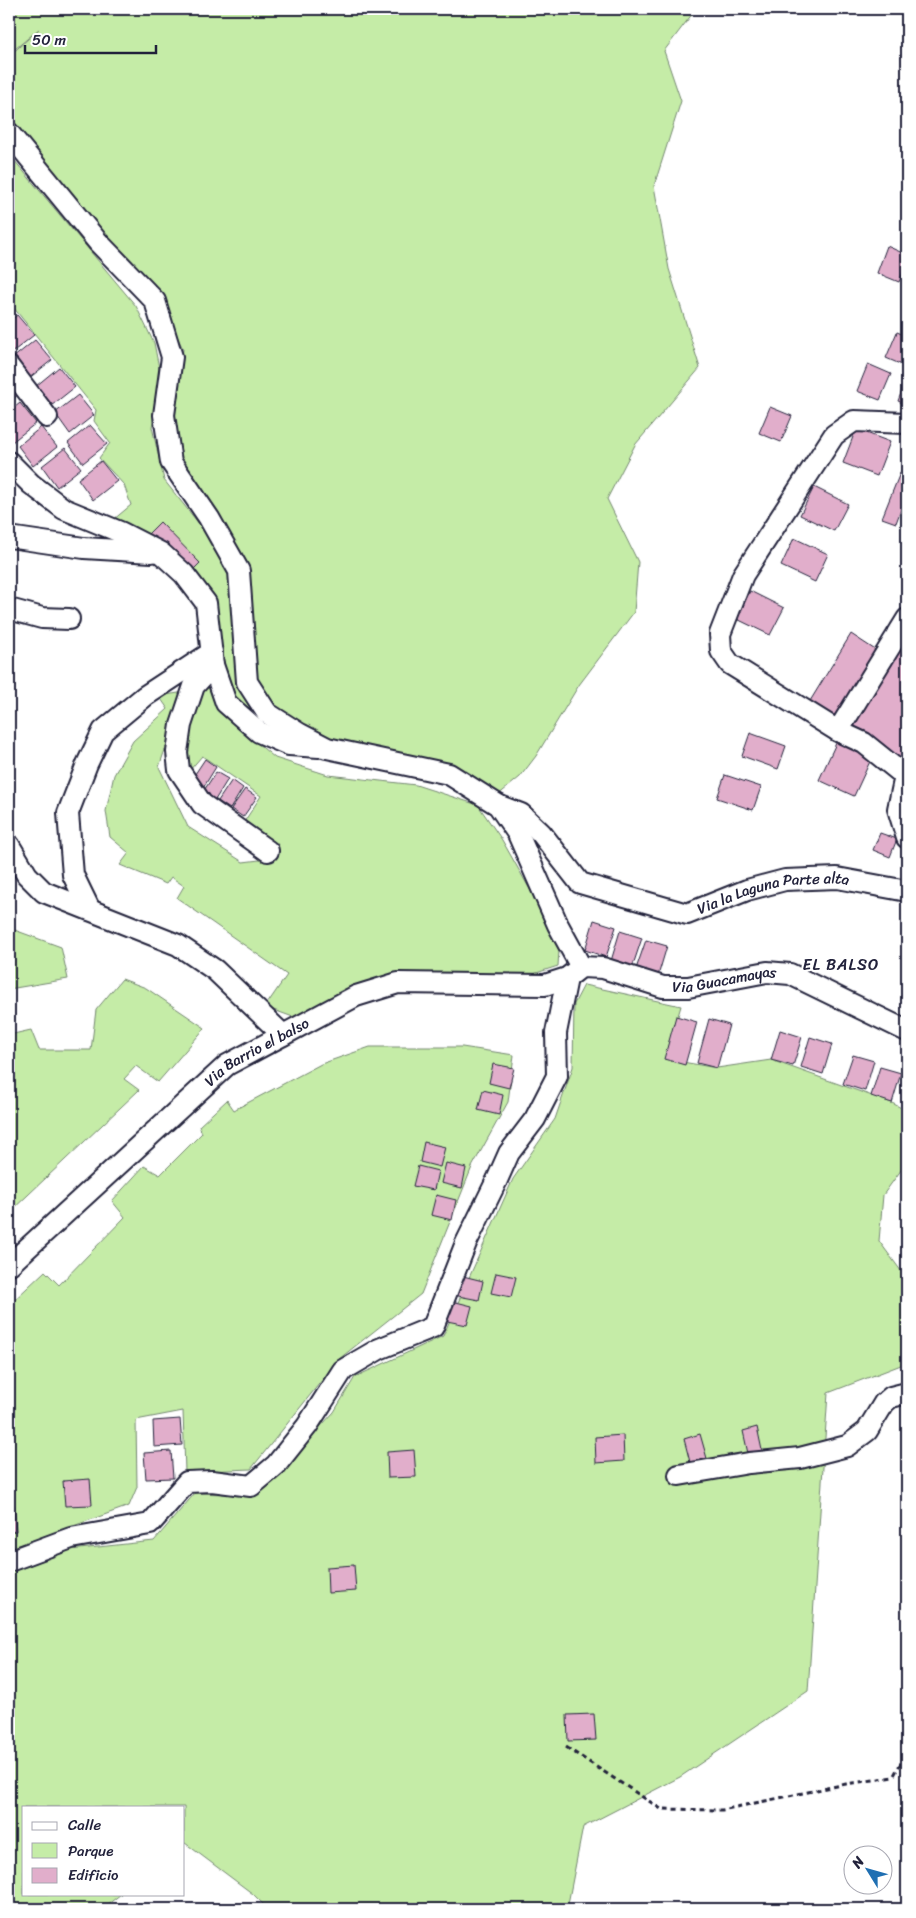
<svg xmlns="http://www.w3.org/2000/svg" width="916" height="1918" font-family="Sriracha,sans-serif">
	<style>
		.green { fill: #c5eca7; stroke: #748771 }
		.building { fill: #e1aecb; stroke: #22223b }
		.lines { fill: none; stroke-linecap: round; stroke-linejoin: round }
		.minor-casing { stroke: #22223b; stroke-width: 24 }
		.path { stroke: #22223b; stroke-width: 3; stroke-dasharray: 5 4; stroke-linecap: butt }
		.minor { stroke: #fff; stroke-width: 20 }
		.labels { text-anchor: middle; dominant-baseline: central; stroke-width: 4; stroke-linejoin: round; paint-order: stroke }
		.street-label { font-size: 15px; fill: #22223b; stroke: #fff }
		.neighbourhood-label { font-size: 16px; letter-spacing: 1px; fill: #22223b; stroke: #fff }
	</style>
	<rect width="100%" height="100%" fill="#fff"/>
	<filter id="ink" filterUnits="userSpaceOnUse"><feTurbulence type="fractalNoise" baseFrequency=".02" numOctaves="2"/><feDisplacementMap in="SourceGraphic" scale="10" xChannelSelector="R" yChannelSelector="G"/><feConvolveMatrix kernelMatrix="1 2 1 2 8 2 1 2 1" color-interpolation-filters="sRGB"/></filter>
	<g filter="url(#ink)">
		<g class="green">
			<polygon points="9,9 696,9 664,51 681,101 654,186 669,269 700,368 635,445 607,499 638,562 634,612 579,685 536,756 520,777 497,796 308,730 272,704 251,675 250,593 177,457 173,414 183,349 165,310 78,207 10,122 9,56 39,29 9,54"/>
			<polygon points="9,154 136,306 154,343 160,373 152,427 164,480 208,535 226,566 266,718 273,737 234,702 191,572 200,563 113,520 131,505 124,485 99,458 110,443 94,421 96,410 9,302"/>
			<polygon points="209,684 220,712 275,758 328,775 416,785 478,805 502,840 541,909 559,950 558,966 527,976 365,982 296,1018 265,1007 287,975 177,898 184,886 171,877 166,884 120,865 129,853 110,837 106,811 114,775 133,741 168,709 159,696 185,692 159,767 188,827 243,862 276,858 277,848 244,822 261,796 202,756 189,771 183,752 193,699"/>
			<polygon points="9,928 61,947 68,979 9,989"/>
			<polygon points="122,979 146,988 205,1028 158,1082 136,1066 124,1079 139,1090 10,1212 9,1035 31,1030 39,1050 91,1050 96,1010"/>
			<polygon points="584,985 681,1006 665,1059 717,1068 771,1060 892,1103 907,1111 907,1162 883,1195 879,1241 907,1279 907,1353 901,1365 828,1393 808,1691 680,1777 583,1827 567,1909 268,1909 253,1894 185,1843 184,1844 184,1807 24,1807 24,1894 121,1894 102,1909 9,1909 9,1573 70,1550 154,1541 195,1493 257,1495 334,1412 355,1377 443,1336 513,1179 555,1119 573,1067 574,1004"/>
			<polygon points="370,1047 462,1047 514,1055 508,1102 472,1167 421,1294 339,1359 251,1469 185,1472 183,1411 136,1420 137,1487 129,1506 9,1549 9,1305 45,1271 59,1285 125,1217 112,1201 144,1166 160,1175 202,1133 199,1126 227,1100 234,1110 321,1064"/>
		</g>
		<g class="building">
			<polygon points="887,246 907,255 907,263 899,282 877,273"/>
			<polygon points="17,315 34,335 10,354 9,322"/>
			<polygon points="897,332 907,336 907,367 886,358"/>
			<polygon points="35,340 52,360 28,379 13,358"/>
			<polygon points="868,364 891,374 880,400 857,391"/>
			<polygon points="59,367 75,387 51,406 36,386"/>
			<polygon points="907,377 907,405 898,401"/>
			<polygon points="9,381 19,394 9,402"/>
			<polygon points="78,395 94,415 70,434 55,413"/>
			<polygon points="20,403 36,423 12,442 9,437 9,412"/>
			<polygon points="770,407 792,416 781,442 759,433"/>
			<polygon points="90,425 107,444 83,463 68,443"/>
			<polygon points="41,427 57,447 33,466 18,446"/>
			<polygon points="856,429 890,442 877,476 843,463"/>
			<polygon points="65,448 81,468 57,487 42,466"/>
			<polygon points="101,461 117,481 93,500 78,479"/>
			<polygon points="900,473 907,475 907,508 902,507 896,523 882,518"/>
			<polygon points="814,487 848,504 834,531 800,515"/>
			<polygon points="160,522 200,563 191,572 146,536"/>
			<polygon points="794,538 828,554 815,582 781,566"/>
			<polygon points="750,591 784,608 770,635 737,619"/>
			<polygon points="851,634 880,653 836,723 807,706"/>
			<polygon points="907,637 907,762 904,768 850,727"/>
			<polygon points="750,733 786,746 778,769 742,756"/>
			<polygon points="837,741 872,757 854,796 819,780"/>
			<polygon points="205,759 216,767 203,788 191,780"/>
			<polygon points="216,772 228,779 215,800 203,792"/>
			<polygon points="725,775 761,787 753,810 717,798"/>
			<polygon points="232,780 243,788 230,809 218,801"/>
			<polygon points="245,789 257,797 243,817 231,809"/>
			<polygon points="880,833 897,839 890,857 873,850"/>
			<polygon points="594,920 616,927 606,957 585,950"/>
			<polygon points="620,931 642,938 632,968 611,961"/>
			<polygon points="646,940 667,946 658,976 636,969"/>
			<polygon points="676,1016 697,1022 685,1065 664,1059"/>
			<polygon points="709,1019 729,1025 717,1068 697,1063"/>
			<polygon points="780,1030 802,1037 793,1066 771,1060"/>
			<polygon points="810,1037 832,1044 823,1074 801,1067"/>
			<polygon points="853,1055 874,1061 865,1091 843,1084"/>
			<polygon points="493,1064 514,1068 509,1088 489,1083"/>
			<polygon points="880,1067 901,1073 892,1103 871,1096"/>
			<polygon points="483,1090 503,1095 499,1115 478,1110"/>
			<polygon points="424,1142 445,1147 440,1167 420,1162"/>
			<polygon points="446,1163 466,1168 462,1188 441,1183"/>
			<polygon points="418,1166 438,1171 434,1190 413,1186"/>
			<polygon points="436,1195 456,1200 452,1220 431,1215"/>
			<polygon points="496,1273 516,1277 511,1297 491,1293"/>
			<polygon points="463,1276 483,1281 479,1300 458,1296"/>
			<polygon points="452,1301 472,1306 467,1325 447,1321"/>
			<polygon points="180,1419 182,1445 154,1447 153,1421"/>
			<polygon points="757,1427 763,1455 749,1458 743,1431"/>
			<polygon points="700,1434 708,1462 691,1466 684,1439"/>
			<polygon points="623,1435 624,1461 596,1463 595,1437"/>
			<polygon points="414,1450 416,1477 388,1478 387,1452"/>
			<polygon points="171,1451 173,1478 146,1479 144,1453"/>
			<polygon points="90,1479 92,1505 65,1506 63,1481"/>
			<polygon points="14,1505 16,1531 9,1532 9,1506"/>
			<polygon points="354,1565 356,1591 328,1593 327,1567"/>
			<polygon points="594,1714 596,1740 568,1741 567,1715"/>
		</g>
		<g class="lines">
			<defs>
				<g id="minor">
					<polyline points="9,133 98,242 155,301 172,357 164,415 171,462 209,518 239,571 247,682 267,713 300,734 327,748 449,774 498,805 518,834 558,925 581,967"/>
					<polyline points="9,367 47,417"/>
					<polyline points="9,462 31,484 64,509 120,532 161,553 184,574 206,603 213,665 226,703 259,732 289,745 319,747"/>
					<polyline points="9,537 84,548 152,552"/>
					<polyline points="9,609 42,618 69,619"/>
					<polyline points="213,665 194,686 181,725 177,752 179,770 202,804 268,851"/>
					<polyline points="838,731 907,619"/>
					<polyline points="907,772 905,776 898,809 907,838"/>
					<polyline points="905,776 864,743 838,731 730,664 721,651 720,634 743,575 834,435 854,421 907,423"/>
					<path id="s1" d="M500,806L521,814L541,833L580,883L687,914L747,890L785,880L837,878L907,891"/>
					<polyline points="9,845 27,875 44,892 178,945 215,970 283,1035"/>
					<polyline points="90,910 73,875 68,813 87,764 103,731 145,696 212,652"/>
					<path id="s2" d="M9,1265L227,1065L356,996L398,983L545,985L567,978L581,967L603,968L663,987H688L767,972L790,974L907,1031"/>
					<polyline points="679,1475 749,1463 800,1458 847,1446 867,1431 884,1403 891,1397 907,1393"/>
					<polyline points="9,1561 71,1538 150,1524 187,1482 212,1481 251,1486 276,1465 307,1426 343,1370 379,1349 433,1327 466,1243 497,1180 509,1153 535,1119 557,1076 556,1033 567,978"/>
				</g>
			</defs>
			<use href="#minor" class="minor-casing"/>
			<polyline class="path" points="566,1747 661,1809 722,1810 846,1784 893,1777 907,1752"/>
			<use href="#minor" class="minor"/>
		</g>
	</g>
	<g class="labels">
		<g class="street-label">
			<text stroke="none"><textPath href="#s1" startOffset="315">Via la Laguna Parte alta</textPath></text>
			<text stroke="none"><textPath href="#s2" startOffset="821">Via Guacamayas</textPath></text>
			<text stroke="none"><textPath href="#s2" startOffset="328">Via Barrio el balso</textPath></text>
		</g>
		<g class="neighbourhood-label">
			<text x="841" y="964">EL BALSO</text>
		</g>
	</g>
	<rect width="916" height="1918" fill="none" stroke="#fff" stroke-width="30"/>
	<rect x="15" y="15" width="886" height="1888" fill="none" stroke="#22223b" stroke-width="2" filter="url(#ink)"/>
	<rect x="22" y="1806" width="162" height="90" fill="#ffffff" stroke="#a7a7b1"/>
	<rect x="32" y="1822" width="25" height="8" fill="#ffffff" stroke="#a7a7b1"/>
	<text x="68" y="1830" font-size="15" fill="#22223b">Calle</text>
	<rect x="32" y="1843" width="25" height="15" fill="#c5eca7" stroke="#a7a7b1"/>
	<text x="68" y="1856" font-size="15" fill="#22223b">Parque</text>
	<rect x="32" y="1868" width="25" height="15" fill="#e1aecb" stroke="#a7a7b1"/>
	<text x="68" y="1880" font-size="15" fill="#22223b">Edificio</text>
	<g transform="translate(868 1870) rotate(307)"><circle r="24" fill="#ffffff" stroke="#a7a7b1"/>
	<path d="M0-4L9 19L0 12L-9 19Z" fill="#1f6fb2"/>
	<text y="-8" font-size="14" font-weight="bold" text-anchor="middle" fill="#22223b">N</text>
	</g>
	<path d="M25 45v8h131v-8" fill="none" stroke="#22223b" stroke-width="2.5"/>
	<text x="32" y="45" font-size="15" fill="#22223b" stroke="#ffffff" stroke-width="4" paint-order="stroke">50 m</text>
</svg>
